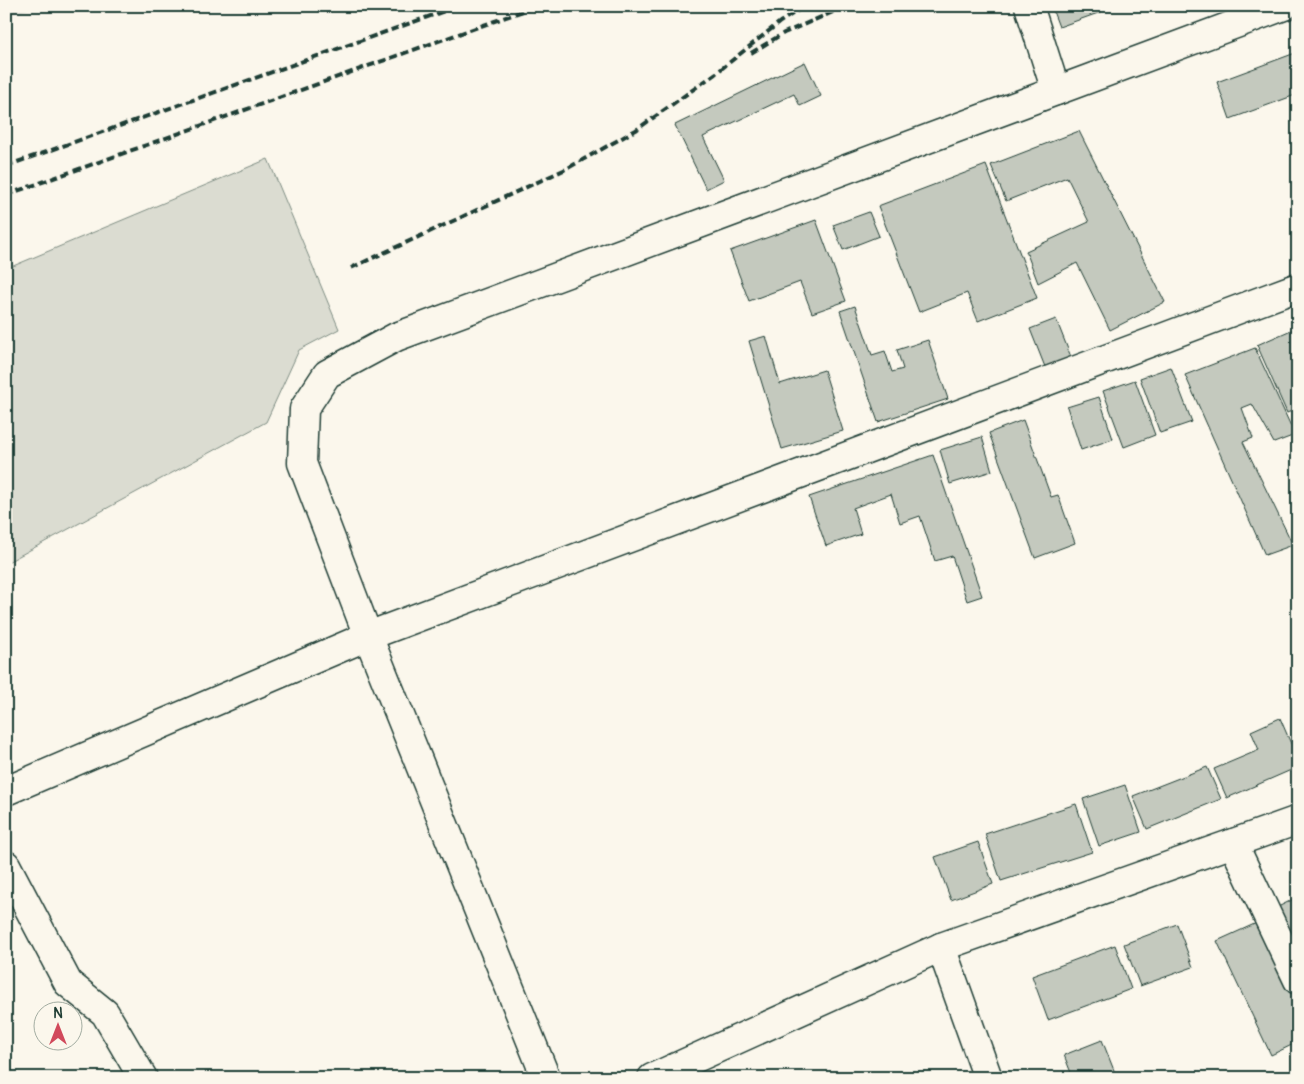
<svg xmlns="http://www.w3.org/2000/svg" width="1304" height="1084" font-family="Pangolin,sans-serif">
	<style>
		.built { fill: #eae9de }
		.green { fill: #dbdcd1; stroke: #7d8c82 }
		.building { fill: #c4c9be; stroke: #1f3d34 }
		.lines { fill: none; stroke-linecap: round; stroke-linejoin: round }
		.minor-casing { stroke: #1f3d34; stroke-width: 31 }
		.minor { stroke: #fbf7ec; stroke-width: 28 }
		.rail { stroke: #1f3d34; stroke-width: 4; stroke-dasharray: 8 4; stroke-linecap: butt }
	</style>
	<rect width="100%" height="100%" fill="#fbf7ec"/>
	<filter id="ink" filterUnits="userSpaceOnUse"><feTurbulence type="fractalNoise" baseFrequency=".02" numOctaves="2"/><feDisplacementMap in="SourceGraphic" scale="10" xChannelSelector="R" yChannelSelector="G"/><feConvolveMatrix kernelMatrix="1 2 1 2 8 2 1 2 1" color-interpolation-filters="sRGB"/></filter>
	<g filter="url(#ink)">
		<polygon class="built" points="6,6 38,6 6,16"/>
		<polygon class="green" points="268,159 339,329 299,350 266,422 6,563 6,269"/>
		<g class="building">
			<polygon points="1051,6 1099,6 1101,12 1059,27"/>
			<polygon points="1298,52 1298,94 1230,119 1217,82"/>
			<polygon points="805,62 821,96 800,106 794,94 703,137 724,180 706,189 675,125"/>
			<polygon points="1079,131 1165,302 1110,330 1077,263 1038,283 1026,251 1089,222 1067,177 1006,201 991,165"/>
			<polygon points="986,165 1037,298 978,321 967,293 919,312 878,206"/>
			<polygon points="869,212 879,236 843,250 833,225"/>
			<polygon points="816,220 846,301 812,313 800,282 749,301 730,251"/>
			<polygon points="855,306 872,355 885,351 892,372 903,369 897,350 928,340 948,399 878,422 840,311"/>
			<polygon points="1056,319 1071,357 1045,367 1030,329"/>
			<polygon points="1298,327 1298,408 1287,413 1257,345"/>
			<polygon points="766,336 780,384 824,370 843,431 782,449 749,341"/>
			<polygon points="1255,348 1295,435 1274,443 1252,404 1242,408 1253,438 1243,442 1293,545 1265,555 1185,375"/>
			<polygon points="1171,367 1192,422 1160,433 1140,378"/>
			<polygon points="1135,380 1155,435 1124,447 1103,391"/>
			<polygon points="1099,397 1113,439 1081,450 1067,407"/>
			<polygon points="1023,420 1051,497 1058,495 1075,543 1035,558 989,433"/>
			<polygon points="982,437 992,471 950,484 940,450"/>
			<polygon points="933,455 982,596 967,601 952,556 935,561 920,516 900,523 891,494 853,508 861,534 826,546 809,497"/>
			<polygon points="1280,718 1298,760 1298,767 1227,798 1214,769 1259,750 1251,731"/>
			<polygon points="1207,767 1221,799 1147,829 1133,796"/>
			<polygon points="1125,785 1141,832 1099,846 1083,799"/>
			<polygon points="1076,804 1092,852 1001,881 985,834"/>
			<polygon points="978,842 993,884 951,900 935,857"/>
			<polygon points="1298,897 1298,948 1272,910"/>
			<polygon points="1261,921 1298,998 1298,1042 1271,1055 1217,941"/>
			<polygon points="1177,924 1193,967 1140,986 1124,944"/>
			<polygon points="1115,945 1131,989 1048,1020 1032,976"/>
			<polygon points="1102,1040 1117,1078 1073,1078 1064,1055"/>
		</g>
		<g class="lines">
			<defs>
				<g id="minor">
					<polyline points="1029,6 1056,91"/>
					<polyline points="6,791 368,636 1298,287"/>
					<polyline points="1233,843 1298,980"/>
					<polyline points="6,865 68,983 105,1013 143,1078"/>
					<polyline points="941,947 988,1078"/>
					<polyline points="546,1078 368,636 302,463 304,409 327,374 396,337 1284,6"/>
					<polyline points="652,1078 941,947 1298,820"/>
				</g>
			</defs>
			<use href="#minor" class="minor-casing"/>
			<use href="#minor" class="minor"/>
			<g class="rail">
				<polyline points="751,53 784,33 847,6"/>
				<polyline points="6,166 459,6"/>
				<polyline points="6,195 537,6"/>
				<polyline points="351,268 568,168 636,130 715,74 780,22 805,6"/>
			</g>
		</g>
	</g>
	<rect width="1304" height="1084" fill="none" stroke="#fbf7ec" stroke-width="25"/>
	<rect x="12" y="12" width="1279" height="1059" fill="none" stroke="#1f3d34" stroke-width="2" filter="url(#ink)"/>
	<g transform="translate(58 1026)"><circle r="24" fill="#fbf7ec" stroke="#a3ada2"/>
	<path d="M0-4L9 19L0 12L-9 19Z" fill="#d1495b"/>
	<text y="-8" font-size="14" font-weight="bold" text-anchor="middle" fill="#1f3d34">N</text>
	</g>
</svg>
